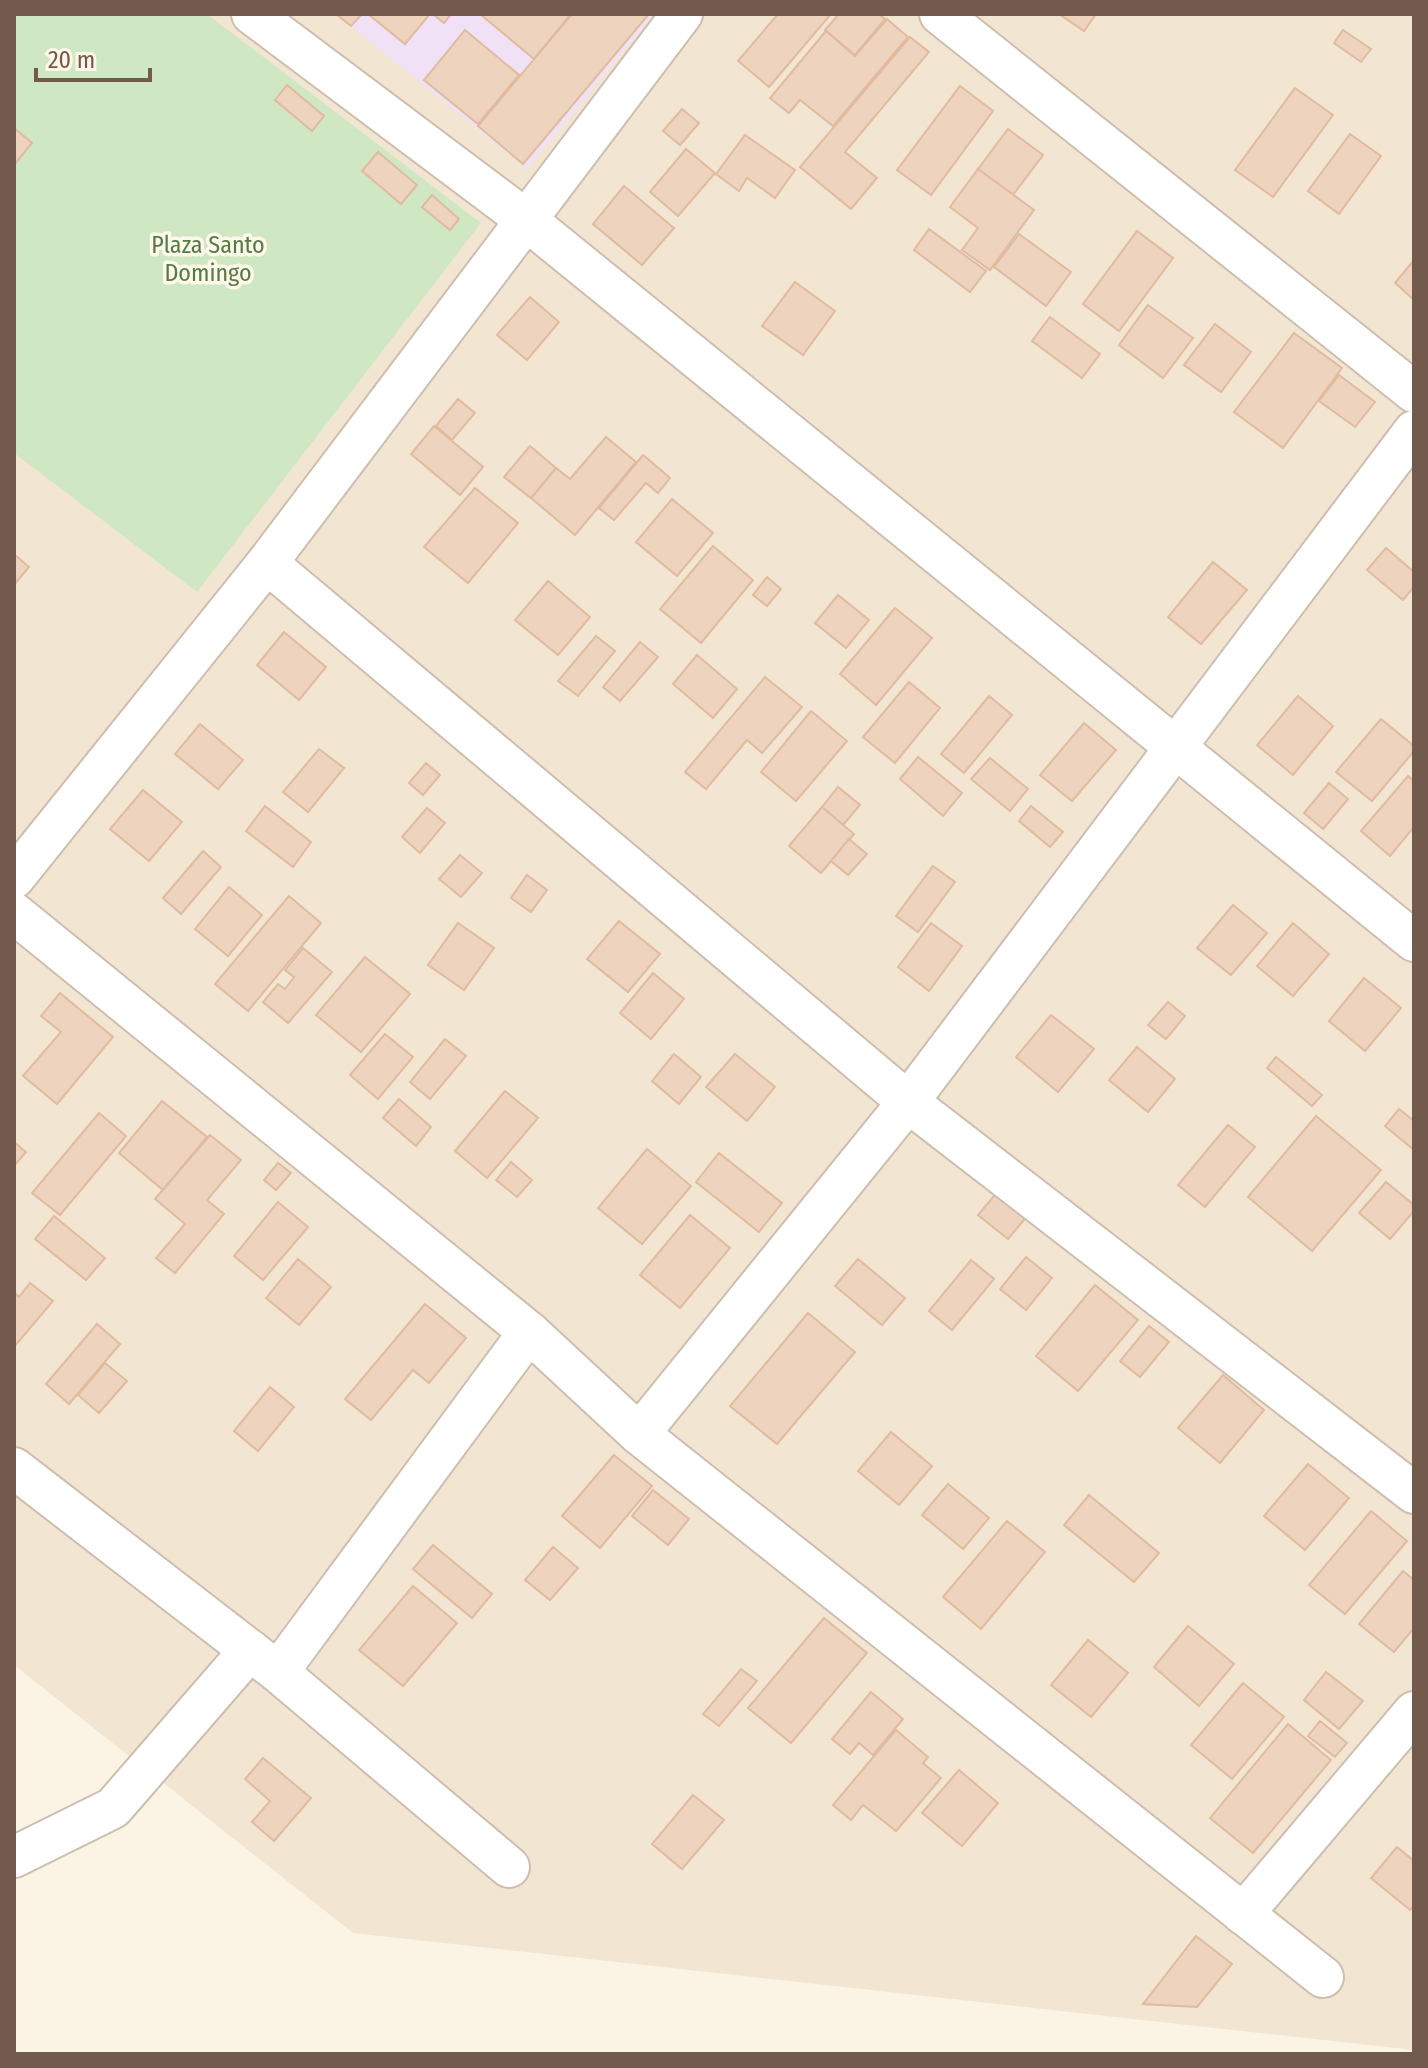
<svg xmlns="http://www.w3.org/2000/svg" width="1428" height="2068" font-family="'Fira Sans Condensed',sans-serif">
	<style>
		.residential { fill: #f2e6d3 }
		.education { fill: #f0e1f7 }
		.green { fill: #d0e7c4 }
		.building { fill: #eed4be; stroke: #e0bb9f; stroke-width: 2 }
		.lines { fill: none; stroke-linecap: round; stroke-linejoin: round }
		.minor-casing { stroke: #cebeaf; stroke-width: 44 }
		.minor { stroke: #fff; stroke-width: 40 }
		.labels { text-anchor: middle; dominant-baseline: central; stroke-width: 7; stroke-linejoin: round; paint-order: stroke }
		.park-label { font-size: 24px; fill: #547c47; stroke: #fef7ea }
	</style>
	<rect width="100%" height="100%" fill="#fbf3e4"/>
	<polygon class="residential" points="14,14 1414,14 1414,2050 353,1933 14,1665"/>
	<polygon class="education" points="336,14 654,14 527,169"/>
	<polygon class="green" points="14,14 207,14 481,223 197,592 14,453"/>
	<g class="building">
		<polygon points="336,14 362,14 351,26"/>
		<polygon points="368,14 430,14 405,44"/>
		<polygon points="433,14 451,14 444,23"/>
		<polygon points="480,14 571,14 534,59"/>
		<polygon points="572,14 649,14 523,164 478,126"/>
		<polygon points="778,14 831,14 769,87 738,61"/>
		<polygon points="839,14 878,14 885,19 855,55 825,30"/>
		<polygon points="1059,14 1096,14 1084,31"/>
		<polygon points="887,19 908,37 833,126 800,100 789,113 770,98 826,31 855,56"/>
		<polygon points="465,30 519,75 478,124 424,80"/>
		<polygon points="1343,30 1371,49 1361,62 1334,43"/>
		<polygon points="910,37 929,52 845,152 877,178 851,209 800,167"/>
		<polygon points="287,85 324,116 312,131 275,100"/>
		<polygon points="960,86 993,111 931,195 897,170"/>
		<polygon points="1295,88 1333,115 1273,197 1235,170"/>
		<polygon points="682,109 699,123 680,145 663,131"/>
		<polygon points="14,128 32,143 14,165"/>
		<polygon points="1008,129 1043,155 1013,195 978,169"/>
		<polygon points="1350,134 1381,156 1339,214 1308,191"/>
		<polygon points="745,135 795,170 775,198 747,178 739,191 716,174"/>
		<polygon points="686,149 715,173 678,216 650,192"/>
		<polygon points="378,152 417,185 401,204 362,171"/>
		<polygon points="978,169 1034,210 990,270 962,250 978,228 950,207"/>
		<polygon points="624,186 674,228 642,265 593,224"/>
		<polygon points="432,195 459,219 450,230 422,207"/>
		<polygon points="929,229 986,271 970,292 914,250"/>
		<polygon points="1137,231 1173,258 1119,331 1083,304"/>
		<polygon points="1019,234 1071,272 1046,306 994,267"/>
		<polygon points="1414,260 1414,300 1395,283"/>
		<polygon points="795,282 835,311 803,355 762,326"/>
		<polygon points="530,297 559,322 527,360 497,335"/>
		<polygon points="1148,305 1193,338 1163,378 1119,345"/>
		<polygon points="1050,317 1100,354 1082,378 1032,341"/>
		<polygon points="1215,324 1251,352 1221,392 1184,365"/>
		<polygon points="1294,333 1342,368 1283,448 1234,412"/>
		<polygon points="1339,375 1375,402 1355,427 1319,401"/>
		<polygon points="458,399 475,413 452,440 436,426"/>
		<polygon points="434,426 483,467 460,495 411,454"/>
		<polygon points="606,437 636,462 575,535 531,498 556,468 570,479"/>
		<polygon points="530,446 556,468 531,498 504,477"/>
		<polygon points="643,455 670,478 658,493 646,483 614,520 599,508"/>
		<polygon points="475,488 518,523 468,583 424,547"/>
		<polygon points="672,499 713,533 677,576 636,542"/>
		<polygon points="713,546 753,580 701,643 660,609"/>
		<polygon points="1386,548 1414,572 1414,587 1403,600 1367,570"/>
		<polygon points="14,554 29,567 14,585"/>
		<polygon points="1213,562 1247,590 1201,644 1168,617"/>
		<polygon points="767,577 781,589 767,606 753,595"/>
		<polygon points="548,581 590,617 558,655 515,620"/>
		<polygon points="838,595 869,620 846,648 815,623"/>
		<polygon points="895,608 932,638 876,705 840,674"/>
		<polygon points="284,632 326,667 299,700 257,665"/>
		<polygon points="596,636 615,651 578,696 558,681"/>
		<polygon points="640,642 658,657 620,701 603,687"/>
		<polygon points="697,655 737,689 713,718 673,684"/>
		<polygon points="765,677 802,707 762,753 747,740 706,789 685,772"/>
		<polygon points="909,682 940,708 895,763 863,737"/>
		<polygon points="989,696 1012,715 964,773 941,754"/>
		<polygon points="1298,696 1333,726 1293,775 1257,745"/>
		<polygon points="811,711 847,741 796,801 761,772"/>
		<polygon points="1381,719 1414,746 1414,751 1372,801 1336,772"/>
		<polygon points="1084,723 1116,750 1072,801 1040,775"/>
		<polygon points="200,724 243,760 218,789 175,754"/>
		<polygon points="319,749 344,768 308,812 283,792"/>
		<polygon points="918,757 962,793 943,816 900,779"/>
		<polygon points="990,758 1028,789 1010,811 971,779"/>
		<polygon points="426,763 440,775 423,795 409,783"/>
		<polygon points="1408,776 1414,781 1414,827 1390,856 1361,831"/>
		<polygon points="1329,783 1348,799 1323,829 1304,813"/>
		<polygon points="838,787 860,805 843,825 822,807"/>
		<polygon points="143,790 182,822 149,861 110,829"/>
		<polygon points="265,806 311,842 293,867 246,831"/>
		<polygon points="1031,806 1063,832 1050,847 1019,821"/>
		<polygon points="822,807 854,834 821,873 789,846"/>
		<polygon points="427,808 445,823 420,853 402,837"/>
		<polygon points="849,839 867,854 848,875 831,861"/>
		<polygon points="203,851 221,867 181,914 163,898"/>
		<polygon points="460,855 482,873 461,897 439,879"/>
		<polygon points="933,866 955,882 918,932 896,916"/>
		<polygon points="527,875 547,890 531,912 511,898"/>
		<polygon points="229,887 262,915 228,956 195,929"/>
		<polygon points="289,896 321,923 248,1011 215,984"/>
		<polygon points="1233,905 1267,933 1231,975 1197,948"/>
		<polygon points="619,921 660,954 628,992 587,959"/>
		<polygon points="458,923 494,948 464,990 428,965"/>
		<polygon points="931,923 962,946 929,991 898,967"/>
		<polygon points="1293,923 1329,954 1293,996 1257,966"/>
		<polygon points="303,948 332,972 288,1023 263,1002 278,984 285,989 294,977 285,970"/>
		<polygon points="365,957 410,994 361,1052 316,1015"/>
		<polygon points="653,973 684,999 651,1039 620,1013"/>
		<polygon points="1364,978 1401,1008 1365,1051 1329,1021"/>
		<polygon points="60,993 113,1037 57,1104 23,1076 61,1032 41,1016"/>
		<polygon points="1168,1002 1185,1016 1166,1039 1148,1025"/>
		<polygon points="1051,1015 1094,1049 1058,1092 1016,1057"/>
		<polygon points="385,1034 413,1057 378,1099 350,1075"/>
		<polygon points="445,1039 466,1056 430,1099 410,1082"/>
		<polygon points="1137,1047 1175,1079 1148,1112 1109,1080"/>
		<polygon points="674,1054 701,1077 679,1104 652,1081"/>
		<polygon points="735,1054 775,1087 747,1121 706,1087"/>
		<polygon points="1276,1057 1322,1095 1312,1106 1267,1068"/>
		<polygon points="505,1091 538,1118 487,1178 455,1151"/>
		<polygon points="399,1099 431,1127 416,1146 383,1118"/>
		<polygon points="162,1101 207,1137 163,1190 119,1153"/>
		<polygon points="1399,1109 1414,1121 1414,1150 1385,1126"/>
		<polygon points="99,1113 126,1136 60,1215 32,1193"/>
		<polygon points="1316,1116 1381,1170 1312,1251 1248,1197"/>
		<polygon points="1228,1125 1255,1147 1205,1207 1178,1185"/>
		<polygon points="210,1135 241,1160 207,1200 224,1214 175,1273 156,1258 185,1224 155,1199"/>
		<polygon points="14,1142 26,1152 14,1166"/>
		<polygon points="647,1149 691,1186 642,1244 598,1208"/>
		<polygon points="719,1153 782,1203 759,1232 696,1182"/>
		<polygon points="511,1162 532,1180 517,1197 496,1180"/>
		<polygon points="278,1163 291,1173 276,1190 264,1180"/>
		<polygon points="1386,1182 1414,1205 1414,1211 1390,1239 1359,1213"/>
		<polygon points="999,1190 1028,1215 1008,1239 978,1215"/>
		<polygon points="278,1202 308,1227 263,1280 234,1256"/>
		<polygon points="690,1215 730,1248 680,1308 640,1275"/>
		<polygon points="54,1216 105,1258 86,1280 35,1239"/>
		<polygon points="1026,1257 1052,1278 1026,1310 1000,1289"/>
		<polygon points="298,1259 331,1287 299,1325 266,1298"/>
		<polygon points="858,1259 905,1298 882,1325 835,1286"/>
		<polygon points="971,1260 994,1279 952,1330 929,1311"/>
		<polygon points="30,1283 53,1301 14,1347 14,1292 19,1297"/>
		<polygon points="1095,1285 1138,1320 1078,1391 1036,1356"/>
		<polygon points="425,1304 466,1338 429,1383 413,1370 371,1420 345,1399"/>
		<polygon points="808,1313 855,1352 777,1444 730,1406"/>
		<polygon points="97,1324 120,1344 69,1404 46,1384"/>
		<polygon points="1149,1326 1169,1342 1140,1377 1120,1361"/>
		<polygon points="105,1363 127,1381 99,1413 78,1395"/>
		<polygon points="1223,1375 1264,1410 1220,1463 1178,1428"/>
		<polygon points="270,1387 294,1407 258,1451 234,1431"/>
		<polygon points="891,1432 932,1466 899,1505 858,1471"/>
		<polygon points="614,1455 652,1486 600,1548 562,1516"/>
		<polygon points="1308,1464 1349,1498 1305,1550 1264,1516"/>
		<polygon points="948,1484 989,1518 963,1549 922,1515"/>
		<polygon points="653,1490 689,1519 668,1545 632,1516"/>
		<polygon points="1089,1495 1159,1553 1134,1582 1064,1525"/>
		<polygon points="1371,1511 1407,1541 1345,1614 1309,1585"/>
		<polygon points="1007,1521 1045,1552 981,1629 943,1597"/>
		<polygon points="433,1545 492,1594 472,1618 413,1569"/>
		<polygon points="553,1547 578,1568 550,1600 525,1580"/>
		<polygon points="1403,1571 1414,1580 1414,1628 1394,1652 1359,1624"/>
		<polygon points="413,1586 457,1623 403,1686 359,1650"/>
		<polygon points="824,1618 867,1653 791,1743 748,1708"/>
		<polygon points="1188,1626 1234,1664 1199,1706 1154,1667"/>
		<polygon points="1088,1640 1128,1673 1091,1717 1051,1685"/>
		<polygon points="741,1669 757,1681 719,1726 703,1714"/>
		<polygon points="1326,1672 1363,1701 1339,1729 1304,1700"/>
		<polygon points="1243,1683 1284,1717 1232,1779 1191,1745"/>
		<polygon points="871,1692 903,1719 873,1755 859,1743 850,1754 832,1739"/>
		<polygon points="1320,1721 1347,1743 1335,1757 1308,1736"/>
		<polygon points="1288,1724 1331,1760 1253,1853 1210,1818"/>
		<polygon points="896,1730 928,1757 923,1763 941,1778 896,1831 863,1805 851,1820 833,1805"/>
		<polygon points="263,1758 311,1798 274,1841 252,1822 270,1801 245,1779"/>
		<polygon points="959,1770 998,1803 962,1846 922,1813"/>
		<polygon points="693,1795 724,1820 682,1869 652,1844"/>
		<polygon points="1397,1847 1414,1861 1414,1906 1410,1910 1371,1878"/>
		<polygon points="1196,1936 1232,1964 1197,2007 1143,2004"/>
	</g>
	<g class="lines">
		<defs>
			<g id="minor">
				<polyline points="252,14 525,219 1414,941"/>
				<polyline points="940,14 1414,392"/>
				<polyline points="267,563 908,1102 1414,1493"/>
				<polyline points="14,878 267,563 682,14"/>
				<polyline points="14,913 529,1332 639,1434 1323,1977"/>
				<polyline points="639,1434 908,1102 1414,431"/>
				<polyline points="14,1468 278,1672 509,1867"/>
				<polyline points="278,1672 529,1332"/>
				<polyline points="14,1857 113,1808 250,1650"/>
				<polyline points="1243,1914 1414,1712"/>
			</g>
		</defs>
		<use href="#minor" class="minor-casing"/>
		<use href="#minor" class="minor"/>
	</g>
	<g class="labels">
		<g class="park-label">
			<text x="208" y="245">Plaza Santo<tspan x="208" dy="28">Domingo</tspan></text>
		</g>
	</g>
	<rect width="1428" height="2068" fill="none" stroke="#725b4c" stroke-width="32"/>
	<path d="M36 68v12h114v-12" fill="none" stroke="#725b4c" stroke-width="4"/>
	<text x="48" y="68" font-size="24" fill="#725b4c" stroke="#fef7ea" stroke-width="6" paint-order="stroke">20 m</text>
</svg>
